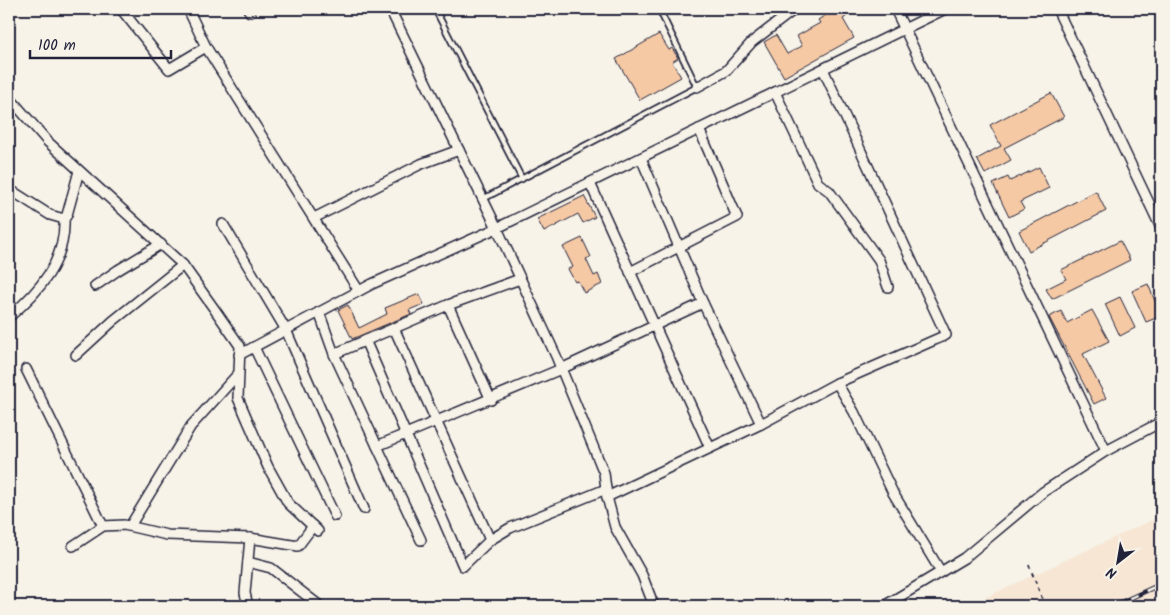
<svg xmlns="http://www.w3.org/2000/svg" width="1170" height="615" font-family="Kalam,sans-serif">
	<style>
		.built { fill: #f7e6d4 }
		.building { fill: #f6c9a5; stroke: #22223b }
		.lines { fill: none; stroke-linecap: round; stroke-linejoin: round }
		.service-casing { stroke: #22223b; stroke-width: 8 }
		.minor-casing { stroke: #22223b; stroke-width: 12 }
		.path { stroke: #22223b; stroke-width: 2; stroke-dasharray: 4 4; stroke-linecap: butt }
		.service { stroke: #f7f3e8; stroke-width: 4.5 }
		.minor { stroke: #f7f3e8; stroke-width: 9 }
		.rail-casing { stroke: #22223b; stroke-width: 5 }
		.rail { stroke: #f7f3e8; stroke-width: 3; stroke-dasharray: 9; stroke-linecap: butt }
	</style>
	<rect width="100%" height="100%" fill="#f7f3e8"/>
	<filter id="ink" filterUnits="userSpaceOnUse"><feTurbulence type="fractalNoise" baseFrequency=".02" numOctaves="2"/><feDisplacementMap in="SourceGraphic" scale="10" xChannelSelector="R" yChannelSelector="G"/><feConvolveMatrix kernelMatrix="1 2 1 2 8 2 1 2 1" color-interpolation-filters="sRGB"/></filter>
	<g filter="url(#ink)">
		<polygon class="built" points="1161,516 1161,606 967,606 1126,532"/>
		<g class="building">
			<polygon points="835,9 842,9 847,16 843,19 854,38 784,77 764,42 776,35 787,54 802,46 797,36 820,23 818,20"/>
			<polygon points="659,34 669,50 672,48 678,58 672,62 681,77 640,100 616,59"/>
			<polygon points="1051,93 1064,117 1004,148 1011,160 985,174 977,159 1001,146 990,125"/>
			<polygon points="1039,167 1049,188 1020,202 1024,209 1009,217 993,184 1008,177 1010,181"/>
			<polygon points="1096,191 1106,211 1029,251 1019,231"/>
			<polygon points="584,196 595,217 583,223 578,214 544,232 537,219"/>
			<polygon points="582,238 591,257 586,259 594,276 598,274 602,284 584,293 578,281 575,282 568,269 573,267 563,247"/>
			<polygon points="1120,241 1130,260 1052,299 1046,289 1066,279 1061,270"/>
			<polygon points="1148,284 1161,316 1146,322 1132,291"/>
			<polygon points="419,294 424,304 409,310 411,314 352,339 338,310 348,305 359,328 387,314 385,308"/>
			<polygon points="1120,297 1135,328 1120,336 1105,304"/>
			<polygon points="1092,310 1109,341 1083,354 1106,398 1094,404 1049,317 1061,311 1067,323"/>
		</g>
		<g class="lines">
			<defs>
				<g id="service">
					<polyline points="435,9 522,179"/>
					<polyline points="483,199 697,87 659,9"/>
				</g>
				<g id="minor">
					<polyline points="121,9 169,69 206,47 188,9"/>
					<polyline points="248,9 250,12"/>
					<polyline points="390,9 497,228 556,356 604,473 607,497 615,527 642,575 654,606"/>
					<polyline points="895,9 1106,451"/>
					<polyline points="1057,9 1161,228"/>
					<polyline points="206,47 359,291"/>
					<polyline points="823,69 946,335 837,383"/>
					<polyline points="697,87 726,71 752,42 795,9"/>
					<polyline points="775,92 818,183 829,191 879,260 888,287"/>
					<polyline points="9,97 48,142 183,265 215,310 240,346 238,398 268,467 288,503 318,531"/>
					<polyline points="641,158 703,303"/>
					<polyline points="590,183 710,448"/>
					<polyline points="9,189 50,215 64,219 67,215 79,171"/>
					<polyline points="314,218 421,164 459,150"/>
					<polyline points="223,224 286,330 364,509"/>
					<polyline points="630,272 737,217 699,129"/>
					<polyline points="95,286 118,270 161,244"/>
					<polyline points="448,305 520,279"/>
					<polyline points="319,312 334,354 448,305 491,400"/>
					<path d="M9,317C39,292 66,261 64,219"/>
					<polyline points="394,328 490,540 510,528 606,489"/>
					<polyline points="365,340 463,566 490,540"/>
					<polyline points="254,347 335,516"/>
					<polyline points="334,354 421,540"/>
					<polyline points="76,355 113,321 183,265"/>
					<polyline points="239,355 372,284 497,228 945,9"/>
					<polyline points="26,369 103,526"/>
					<polyline points="761,424 837,383 854,412 893,493 941,572"/>
					<polyline points="377,446 561,369 703,303 761,424 607,497"/>
					<polyline points="130,526 191,426 237,375"/>
					<polyline points="73,546 103,526 124,525 167,535 250,538 298,546 313,526"/>
					<polyline points="248,562 271,568 320,606"/>
					<polyline points="248,606 245,593 250,538"/>
					<polyline points="884,606 964,558 1043,492 1106,451 1161,422"/>
				</g>
			</defs>
			<use href="#service" class="service-casing"/>
			<use href="#minor" class="minor-casing"/>
			<polyline class="path" points="1029,565 1045,606"/>
			<use href="#service" class="service"/>
			<use href="#minor" class="minor"/>
			<defs>
				<polyline id="rail" points="1113,606 1161,584"/>
			</defs>
			<use href="#rail" class="rail-casing"/>
			<use href="#rail" class="rail"/>
		</g>
	</g>
	<rect width="1170" height="615" fill="none" stroke="#f7f3e8" stroke-width="30"/>
	<rect x="15" y="15" width="1140" height="585" fill="none" stroke="#22223b" stroke-width="2" filter="url(#ink)"/>
	<g transform="translate(1118 562) rotate(211)" stroke="#f7f3e8" stroke-width="4" paint-order="stroke">
	<path d="M0-4L9 19L0 12L-9 19Z" fill="#22223b"/>
	<text y="-8" font-size="14" font-weight="bold" text-anchor="middle" fill="#22223b">N</text>
	</g>
	<path d="M30 50v8h141v-8" fill="none" stroke="#22223b" stroke-width="2.5"/>
	<text x="38" y="50" font-size="15" fill="#22223b" stroke="#f7f3e8" stroke-width="4" paint-order="stroke">100 m</text>
</svg>
